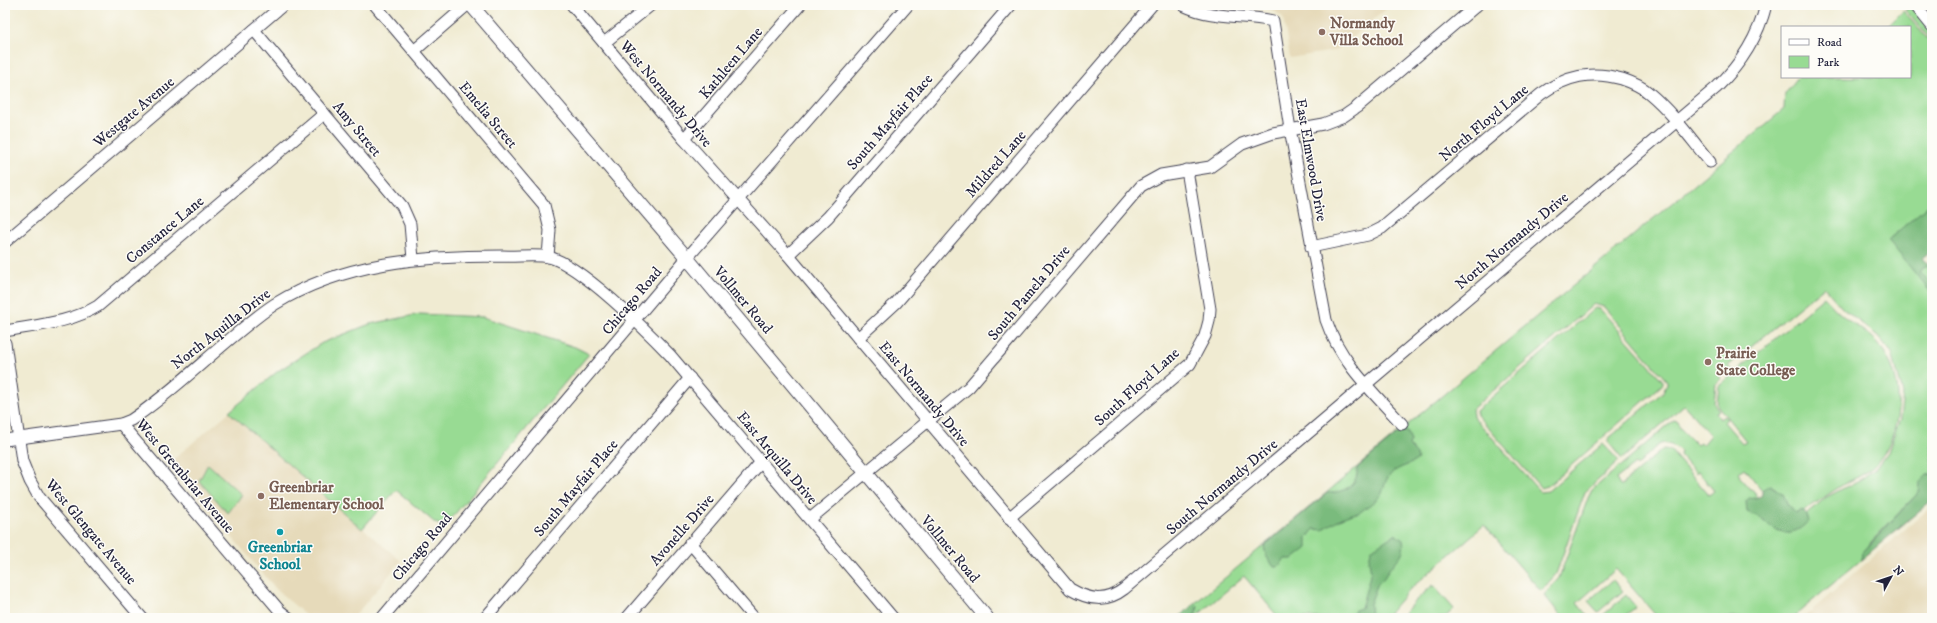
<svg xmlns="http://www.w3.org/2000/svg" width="1937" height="623" font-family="'IM FELL DW Pica',serif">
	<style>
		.built { fill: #e6daba }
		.green { fill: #98db93; stroke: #5d7e67; fill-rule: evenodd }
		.forest { fill: #7abb7d; stroke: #4e6e5c }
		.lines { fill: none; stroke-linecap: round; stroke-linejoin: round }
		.minor-casing { stroke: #414052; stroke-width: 13 }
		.major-casing { stroke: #414052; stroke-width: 15 }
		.minor { stroke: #fff; stroke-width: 11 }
		.major { stroke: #fff; stroke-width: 13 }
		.education-dot { fill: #8d6e63; stroke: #fdfcf7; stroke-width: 1.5 }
		.culture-dot { fill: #0f9aa8; stroke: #fdfcf7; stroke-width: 1.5 }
		.labels { text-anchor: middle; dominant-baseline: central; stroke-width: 3; stroke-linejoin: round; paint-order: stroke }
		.education-label { font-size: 15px; font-weight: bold; fill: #785e54; stroke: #fdfcf7; text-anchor: start }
		.street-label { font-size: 15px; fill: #22223b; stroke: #fdfcf7 }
		.culture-label { font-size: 15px; font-weight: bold; fill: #0d838f; stroke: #fdfcf7 }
	</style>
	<rect width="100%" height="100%" fill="#fdfcf7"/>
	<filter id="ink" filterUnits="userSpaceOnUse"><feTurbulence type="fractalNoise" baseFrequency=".025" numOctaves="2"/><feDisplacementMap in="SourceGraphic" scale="8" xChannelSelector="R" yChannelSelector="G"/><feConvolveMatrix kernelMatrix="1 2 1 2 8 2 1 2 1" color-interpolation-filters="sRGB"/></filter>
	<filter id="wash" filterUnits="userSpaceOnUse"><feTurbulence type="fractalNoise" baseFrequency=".012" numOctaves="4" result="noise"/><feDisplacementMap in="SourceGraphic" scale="16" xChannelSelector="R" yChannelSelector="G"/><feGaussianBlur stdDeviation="0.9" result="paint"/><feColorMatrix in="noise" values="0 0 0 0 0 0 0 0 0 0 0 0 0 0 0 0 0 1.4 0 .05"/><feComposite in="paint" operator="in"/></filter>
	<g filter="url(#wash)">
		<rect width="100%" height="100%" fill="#f0ebd2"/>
		<g class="built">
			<polygon points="1241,5 1391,5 1341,47 1333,51 1290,58 1283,17 1264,5 1253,7"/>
			<polygon points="229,412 401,561 353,618 309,618 277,590 169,463"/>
			<polygon points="1932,506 1932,618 1803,618"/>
		</g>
		<g class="green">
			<polygon points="1910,7 1932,31 1932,41 1905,10"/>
			<path d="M1903,11L1932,44V134L1927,138L1932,144V203L1888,240L1921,270L1925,267L1932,269V475H1927L1918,493L1870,543L1868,548L1862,553L1861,560L1792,618H1658L1616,569L1577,603L1589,618H1563L1544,595L1559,578L1588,498L1592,490L1674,420L1677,421L1680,428L1697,445L1700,443L1702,445L1710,435L1684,405L1622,459L1608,442V439L1663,392L1667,385V381L1604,307L1594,304L1472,409L1473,416L1540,492L1548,491L1603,444L1619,461L1585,492L1556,574L1541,591L1484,525L1409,590L1385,618H1279L1244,576L1194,618L1198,607L1195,603L1784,109L1785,94L1798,77H1910V27H1887ZM1824,287L1843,309L1878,336L1892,353L1903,394L1900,419L1888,452L1875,469L1861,479L1825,498L1806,515L1768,525L1759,517L1752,514L1753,499L1758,497L1740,477L1741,475L1739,472L1744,468L1762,490L1770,485C1785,492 1784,505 1795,513L1800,510L1804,511C1817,502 1830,493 1844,484C1853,479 1866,474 1873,467C1904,436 1907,378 1879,345C1869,333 1855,326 1843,316C1836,311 1830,303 1824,297L1719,386L1717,405L1746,441L1742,443L1724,422L1727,419L1724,416L1720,419L1716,413L1719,410L1714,404L1716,383L1721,379L1716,374L1722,369L1727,374L1732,370L1728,366ZM1664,443L1671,444L1681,451L1680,455L1696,473L1698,471L1714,491L1709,495L1670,450L1663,449L1620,486L1616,479L1635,464L1637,466C1645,459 1655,444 1664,443Z"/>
			<polygon points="1595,308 1600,309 1663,381 1663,384 1548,486 1541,488 1477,415 1476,411"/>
			<polygon points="420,314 483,317 575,347 589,354 444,527 434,522 396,490 362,529 229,412 278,371 322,343 370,324"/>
			<polygon points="208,464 242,495 228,513 199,481"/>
			<polygon points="1613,580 1623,591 1598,612 1588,601"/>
			<polygon points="1433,585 1454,609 1444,618 1400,618 1414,602"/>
			<polygon points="1626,595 1636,607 1622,618 1602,618 1601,617"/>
		</g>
		<g class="forest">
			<path d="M1932,202V250L1922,258L1928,265L1932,261V269L1925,267L1919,272C1927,278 1932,284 1932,294L1888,240Z"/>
			<path d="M1402,430L1408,433L1411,441L1409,446L1417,455L1418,459C1410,466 1399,466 1391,474C1385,479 1385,486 1382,493C1380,498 1364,509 1359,513C1349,513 1331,523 1323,530L1314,529L1307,538V548L1293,559H1285L1278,567H1274L1266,556L1264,546L1327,493C1342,493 1359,486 1357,468Z"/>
			<polygon points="1927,475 1932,475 1932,500 1861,560 1862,553 1918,493 1919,483"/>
			<path d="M1770,485L1783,494L1788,505L1795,513L1800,510L1804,511L1808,521C1797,535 1783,535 1769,526C1765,523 1763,519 1759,517C1756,515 1751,514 1747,512L1746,501L1749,498C1754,499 1758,498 1762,495V490Z"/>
			<path d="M1395,534L1403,540C1406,554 1398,558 1390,568C1385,575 1385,579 1378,583L1370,604L1371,618H1347L1355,610L1361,608L1371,572L1369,561L1371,550Z"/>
			<polygon points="1195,603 1198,606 1194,618 1178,618"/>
		</g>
	</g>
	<g filter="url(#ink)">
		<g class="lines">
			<defs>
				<g id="minor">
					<polyline points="375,5 544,205 550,230 548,257"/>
					<path d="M572,5L684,139L788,255L1070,589C1089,600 1106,603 1124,589L1717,87C1741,64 1758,37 1766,5"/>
					<path d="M1183,5C1215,20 1240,14 1273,21L1290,129L1326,320C1340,362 1373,392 1402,424"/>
					<polyline points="1915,5 1932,26"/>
					<polyline points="254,30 402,206 410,224 413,259"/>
					<polyline points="604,43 651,5"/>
					<polyline points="414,51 467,5"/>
					<polyline points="684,139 800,5"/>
					<polyline points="5,242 283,5"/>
					<path d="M1311,247L1368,235L1382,228L1541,94C1566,76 1591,70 1622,79C1631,82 1641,86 1649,93C1672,112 1691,139 1710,162"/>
					<polyline points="788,255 828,217 1011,5"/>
					<path d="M5,331C37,325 70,323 98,306L324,114"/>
					<polyline points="858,338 896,303 1152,5"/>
					<polyline points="5,343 22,461 30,481 39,497 142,618"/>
					<polyline points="121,424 280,611 289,618"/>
					<path d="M5,440L121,424L131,420C166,397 202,362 235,335C248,324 261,313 275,304C343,262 423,256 502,256C515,257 537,254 549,257C580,265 646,330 670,355L893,618"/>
					<polyline points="1009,518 1190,364 1205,336 1209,321 1210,309 1187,170"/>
					<polyline points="810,519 969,387 1141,186 1161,175 1210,167 1242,144 1273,133 1323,124 1344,116 1357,107 1477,5"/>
					<polyline points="690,543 754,618"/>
					<polyline points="382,618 687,258 908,5"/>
					<polyline points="485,618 690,378"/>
					<polyline points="627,618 761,462"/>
				</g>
				<polyline id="major" points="471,5 687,258 987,618"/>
			</defs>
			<use href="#minor" class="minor-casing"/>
			<use href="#major" class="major-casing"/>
			<use href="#minor" class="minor"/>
			<use href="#major" class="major"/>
		</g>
	</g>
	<g class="education-dot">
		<circle cx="1322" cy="32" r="4"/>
		<circle cx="1708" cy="362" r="4"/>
		<circle cx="261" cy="496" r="4"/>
	</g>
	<circle class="culture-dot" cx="280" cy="532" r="4"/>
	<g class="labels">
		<g class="education-label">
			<text x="1330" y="23">Normandy<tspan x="1330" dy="17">Villa School</tspan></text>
			<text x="1716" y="353">Prairie<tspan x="1716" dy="17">State College</tspan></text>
			<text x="269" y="487">Greenbriar<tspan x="269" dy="17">Elementary School</tspan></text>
		</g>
		<g class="street-label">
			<text transform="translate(731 63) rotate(-50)">Kathleen Lane</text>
			<text transform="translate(666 94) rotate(50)">West Normandy Drive</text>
			<text transform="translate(134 112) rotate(-40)">Westgate Avenue</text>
			<text transform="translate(488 115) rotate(50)">Emelia Street</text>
			<text transform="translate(890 122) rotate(-49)">South Mayfair Place</text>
			<text transform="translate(1484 123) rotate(-40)">North Floyd Lane</text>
			<text transform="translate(357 129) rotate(50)">Amy Street</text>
			<text transform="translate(1311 160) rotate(80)">East Elmwood Drive</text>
			<text transform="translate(996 164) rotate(-49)">Mildred Lane</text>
			<text transform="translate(165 230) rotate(-40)">Constance Lane</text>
			<text transform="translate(1512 241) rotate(-40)">North Normandy Drive</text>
			<text transform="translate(1029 293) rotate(-50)">South Pamela Drive</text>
			<text transform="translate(743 300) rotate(50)">Vollmer Road</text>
			<text transform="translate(632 301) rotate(-50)">Chicago Road</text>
			<text transform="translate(221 329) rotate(-38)">North Aquilla Drive</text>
			<text transform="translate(1137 387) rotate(-42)">South Floyd Lane</text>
			<text transform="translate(924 394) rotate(50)">East Normandy Drive</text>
			<text transform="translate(777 458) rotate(50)">East Arquilla Drive</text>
			<text transform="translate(185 476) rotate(50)">West Greenbriar Avenue</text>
			<text transform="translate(1222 487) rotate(-40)">South Normandy Drive</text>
			<text transform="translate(576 488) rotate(-50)">South Mayfair Place</text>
			<text transform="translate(682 530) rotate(-49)">Avonelle Drive</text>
			<text transform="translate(91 532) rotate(50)">West Glengate Avenue</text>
			<text transform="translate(422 547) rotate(-50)">Chicago Road</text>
			<text transform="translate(950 549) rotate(50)">Vollmer Road</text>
		</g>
		<g class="culture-label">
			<text x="280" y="547">Greenbriar<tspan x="280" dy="17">School</tspan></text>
		</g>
	</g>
	<rect width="1937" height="623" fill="none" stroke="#fdfcf7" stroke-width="20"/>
	<rect x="1781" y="26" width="130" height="52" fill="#fdfcf7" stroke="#a5a5ac"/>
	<rect x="1789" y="39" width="20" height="6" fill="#ffffff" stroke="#a5a5ac"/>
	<text x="1817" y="46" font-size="12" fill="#22223b">Road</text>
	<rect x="1789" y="56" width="20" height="12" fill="#98db93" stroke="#a5a5ac"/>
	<text x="1817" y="66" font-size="12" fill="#22223b">Park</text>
	<g transform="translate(1891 577) rotate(50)" stroke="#fdfcf7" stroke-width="3" paint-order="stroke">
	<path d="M0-3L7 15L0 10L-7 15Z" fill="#22223b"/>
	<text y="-6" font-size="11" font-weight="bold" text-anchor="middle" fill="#22223b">N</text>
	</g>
</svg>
